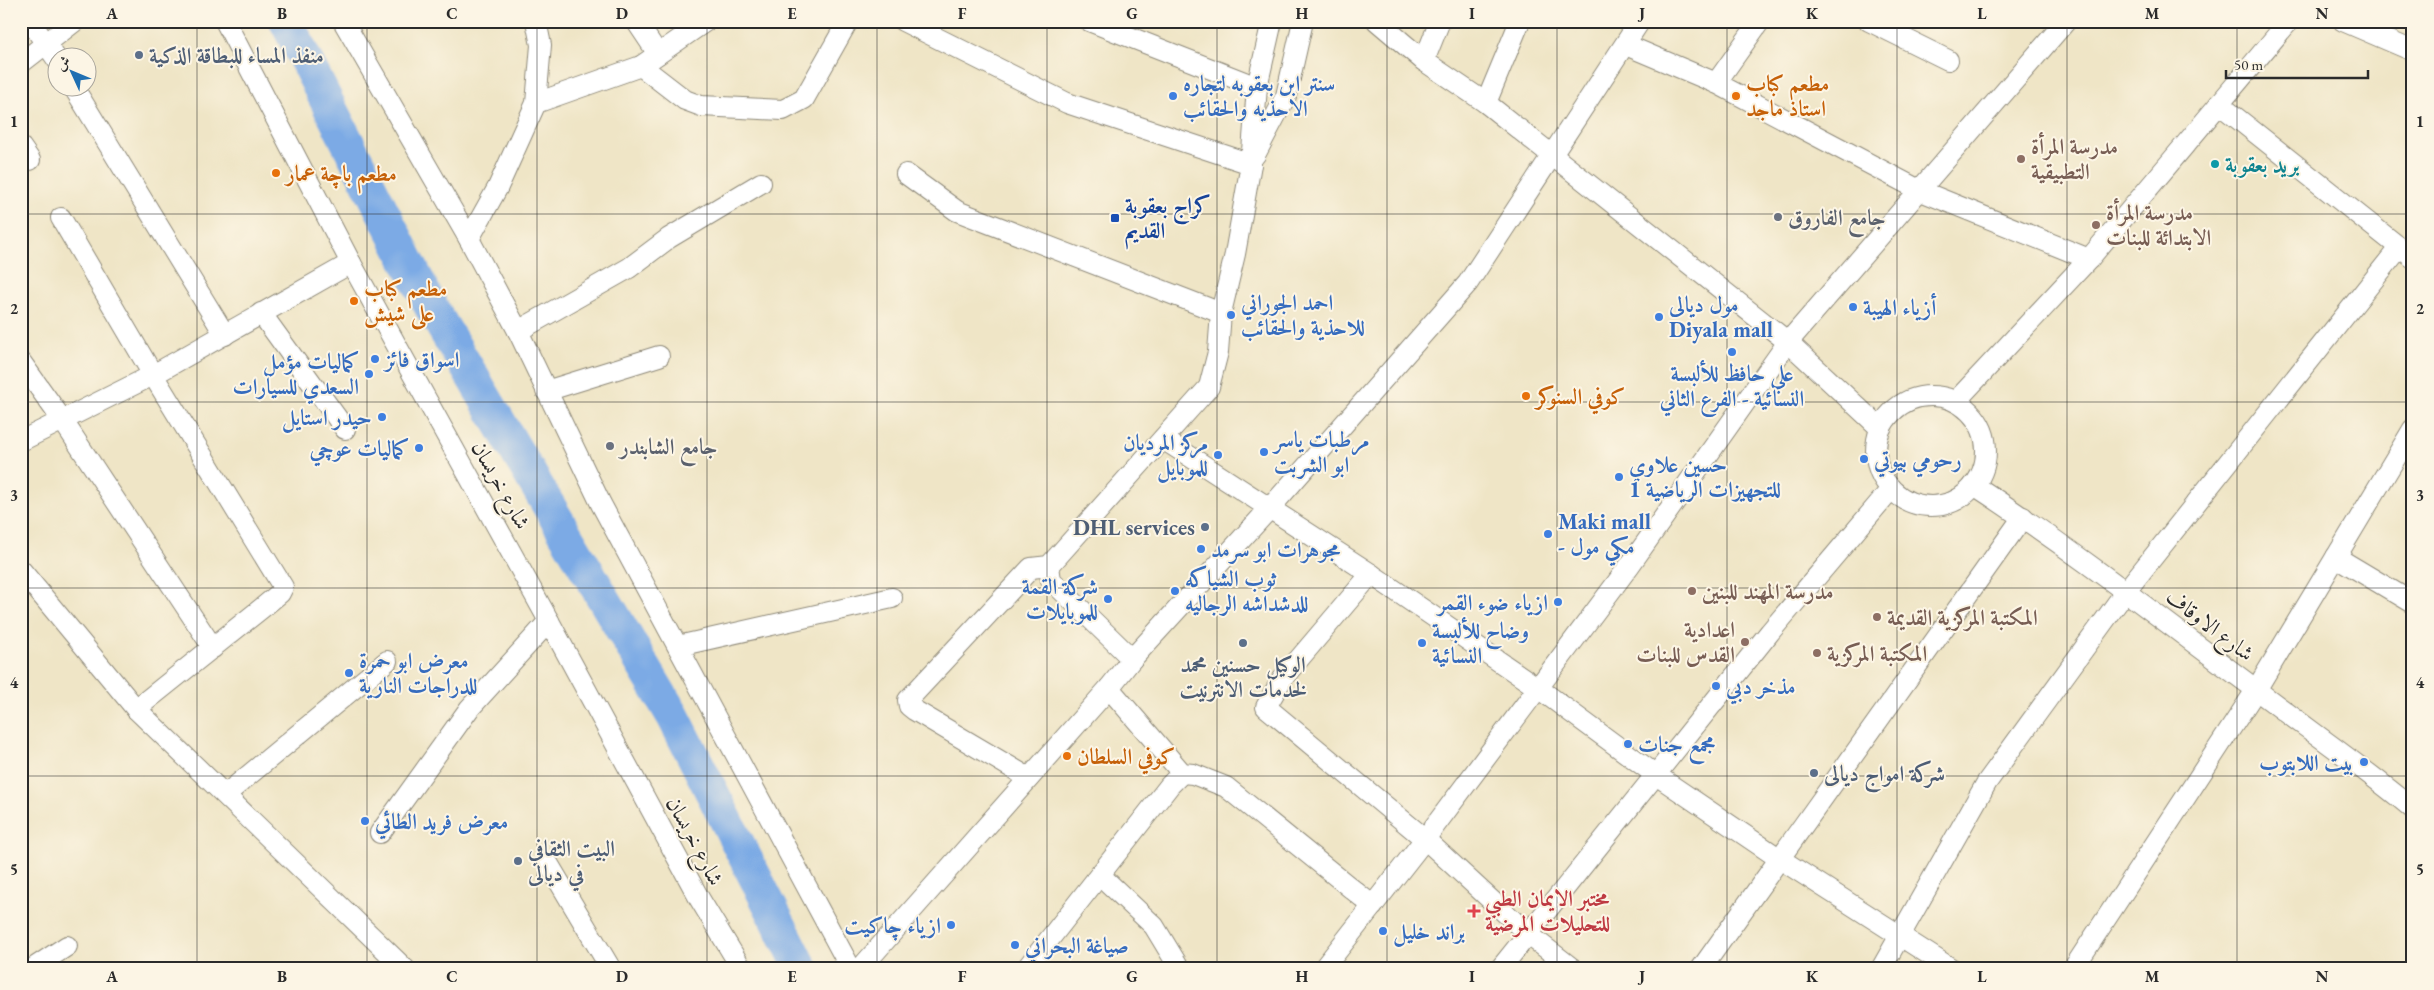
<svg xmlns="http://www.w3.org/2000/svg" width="2434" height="990" font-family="'EB Garamond',Amiri,serif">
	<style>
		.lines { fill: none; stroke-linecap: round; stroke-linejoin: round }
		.river { stroke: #7baae5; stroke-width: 34 }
		.minor-casing { stroke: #8d8878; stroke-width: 22 }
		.minor { stroke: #fff; stroke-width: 20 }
		.grid { fill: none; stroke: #2b2b2b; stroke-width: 1; stroke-opacity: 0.55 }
		.service-dot { fill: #5c6f8a; stroke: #fcf5e5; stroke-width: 2 }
		.shop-dot { fill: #3f7fe0; stroke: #fcf5e5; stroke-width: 2 }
		.food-dot { fill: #e8710a; stroke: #fcf5e5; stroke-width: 2 }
		.education-dot { fill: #8d6e63; stroke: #fcf5e5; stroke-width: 2 }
		.culture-dot { fill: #0f9aa8; stroke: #fcf5e5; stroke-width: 2 }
		.worship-dot { fill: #6b7280; stroke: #fcf5e5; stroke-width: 2 }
		.transit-dot { fill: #1a4fb4; stroke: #fcf5e5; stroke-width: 2 }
		.health-dot { fill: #e0444e; stroke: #fcf5e5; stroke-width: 2 }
		.labels { text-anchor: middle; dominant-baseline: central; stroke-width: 4; stroke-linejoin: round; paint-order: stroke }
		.service-label { font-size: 22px; font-weight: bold; fill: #4e5e75; stroke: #fcf5e5; text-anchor: start }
		.shop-label { font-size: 22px; font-weight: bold; fill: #366cbe; stroke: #fcf5e5; text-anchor: start }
		.food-label { font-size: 22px; font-weight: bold; fill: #c56008; stroke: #fcf5e5; text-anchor: start }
		.education-label { font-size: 22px; font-weight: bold; fill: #785e54; stroke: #fcf5e5; text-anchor: start }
		.culture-label { font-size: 22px; font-weight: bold; fill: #0d838f; stroke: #fcf5e5; text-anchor: start }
		.transit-label { font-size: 22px; font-weight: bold; fill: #164399; stroke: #fcf5e5; text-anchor: start }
		.worship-label { font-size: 22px; font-weight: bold; fill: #5b616d; stroke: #fcf5e5; text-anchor: start }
		.street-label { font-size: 22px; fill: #2b2b2b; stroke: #fcf5e5 }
		.health-label { font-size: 22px; font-weight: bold; fill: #be3a42; stroke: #fcf5e5; text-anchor: start }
		.neatline { fill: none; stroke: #2b2b2b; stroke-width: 2 }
		.grid-label { font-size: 16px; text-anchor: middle; font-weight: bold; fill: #2b2b2b }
	</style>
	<rect width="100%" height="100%" fill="#fcf5e5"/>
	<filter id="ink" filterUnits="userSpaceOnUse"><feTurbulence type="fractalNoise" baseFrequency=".02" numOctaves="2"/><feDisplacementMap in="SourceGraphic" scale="10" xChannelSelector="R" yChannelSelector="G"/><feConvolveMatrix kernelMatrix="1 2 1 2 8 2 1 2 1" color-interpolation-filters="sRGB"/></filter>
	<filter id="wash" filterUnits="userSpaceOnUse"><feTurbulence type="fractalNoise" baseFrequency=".0096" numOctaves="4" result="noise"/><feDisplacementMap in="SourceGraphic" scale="20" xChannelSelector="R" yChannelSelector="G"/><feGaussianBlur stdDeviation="1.12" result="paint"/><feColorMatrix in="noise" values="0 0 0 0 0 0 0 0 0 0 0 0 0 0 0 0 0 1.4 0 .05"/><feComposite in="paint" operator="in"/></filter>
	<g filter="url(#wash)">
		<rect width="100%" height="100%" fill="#efe5c6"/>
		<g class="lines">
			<polyline class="river" points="286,21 430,305 673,716 802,969"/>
		</g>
	</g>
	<g filter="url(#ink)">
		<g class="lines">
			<defs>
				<g id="minor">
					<polyline points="30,21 58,61"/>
					<polyline points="225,21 351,263 549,621 699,898 742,969"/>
					<polyline points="343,21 469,239 518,331 601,504 851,969"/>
					<polyline points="636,21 658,54"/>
					<polyline points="903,21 1067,103 1251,164"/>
					<polyline points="1089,21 1257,87"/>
					<polyline points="1377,21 1424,61 1486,103 1788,342 1880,428"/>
					<polyline points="1869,21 1948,60"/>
					<polyline points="2343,21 2413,51"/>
					<polyline points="1626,45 1716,83 1921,191 2089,259"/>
					<polyline points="1424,61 1440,21"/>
					<polyline points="21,63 75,21"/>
					<polyline points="641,66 685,100 701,106 783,110 804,99 848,21"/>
					<polyline points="1716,83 1760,21"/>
					<polyline points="74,88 225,335"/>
					<polyline points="536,103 641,66 706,21"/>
					<polyline points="1486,103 1520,21"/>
					<polyline points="2219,104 2413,258"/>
					<polyline points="21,147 30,160"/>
					<polyline points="1255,155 1286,96 1303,21"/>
					<polyline points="906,174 957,211 1221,313"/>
					<polyline points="61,218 153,375 283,587 280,593 262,608 136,709"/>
					<polyline points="469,239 498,187 536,103 541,45 536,21"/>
					<polyline points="261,313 345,429"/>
					<polyline points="518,331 629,268 669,238 761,183"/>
					<polyline points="21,362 63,421 213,648"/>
					<polyline points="546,391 659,356"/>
					<circle cx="1931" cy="451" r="55"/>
					<polyline points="1956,401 2089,259 2289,21"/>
					<polyline points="1163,439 1371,574 1538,688 1656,775 1780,859 1952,969"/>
					<polyline points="21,441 153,375 351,263"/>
					<path d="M1974,485C2069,547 2159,617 2250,685C2304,727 2361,765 2413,809"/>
					<polyline points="2336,557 2413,603"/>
					<polyline points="1049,566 1051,580 1132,659"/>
					<polyline points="21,570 136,709 405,969"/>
					<polyline points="1371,574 1282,679 1266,707 1425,839 1529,935 1573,969"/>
					<polyline points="678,646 892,598"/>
					<polyline points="1109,688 1182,773 1193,774 1226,787 1373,906"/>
					<polyline points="1029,778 914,710 909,706 908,700 1031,568 1049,566 1209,387 1218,352 1221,313 1235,254 1251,164 1257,87 1272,21"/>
					<polyline points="226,794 387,661"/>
					<polyline points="380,833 469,709 549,621"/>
					<polyline points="548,863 611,969"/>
					<polyline points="1100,875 1154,926 1180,969"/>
					<polyline points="32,969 67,946"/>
					<polyline points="860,969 1109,688 1132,659 1270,508 1468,283 1640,21"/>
					<polyline points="1026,969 1170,785 1182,773"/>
					<polyline points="1323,969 1425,839 1630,565 1788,342 2066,21"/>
					<polyline points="1500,969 1770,632 1891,489"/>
					<polyline points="1701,969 2023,517"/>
					<polyline points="1881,969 1987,782 2126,591 2399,248"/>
					<polyline points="2073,969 2256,690 2413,429"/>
				</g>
			</defs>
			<use href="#minor" class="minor-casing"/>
			<use href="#minor" class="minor"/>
		</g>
	</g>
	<path class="grid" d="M197,21V969M367,21V969M537,21V969M707,21V969M877,21V969M1047,21V969M1217,21V969M1387,21V969M1557,21V969M1727,21V969M1897,21V969M2067,21V969M2237,21V969M21,214H2413M21,402H2413M21,588H2413M21,776H2413"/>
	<g class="service-dot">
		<circle cx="139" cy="55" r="5"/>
		<circle cx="1205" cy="527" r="5"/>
		<circle cx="1243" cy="643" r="5"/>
		<circle cx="1814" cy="773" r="5"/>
		<circle cx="518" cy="861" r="5"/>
	</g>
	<g class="shop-dot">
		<circle cx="1173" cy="96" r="5"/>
		<circle cx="1853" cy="307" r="5"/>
		<circle cx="1231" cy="315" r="5"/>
		<circle cx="1659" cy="317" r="5"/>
		<circle cx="1732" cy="352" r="5"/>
		<circle cx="375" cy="359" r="5"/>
		<circle cx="369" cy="374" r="5"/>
		<circle cx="382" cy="417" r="5"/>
		<circle cx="419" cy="448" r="5"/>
		<circle cx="1264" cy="452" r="5"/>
		<circle cx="1218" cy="455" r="5"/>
		<circle cx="1864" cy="459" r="5"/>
		<circle cx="1619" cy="477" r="5"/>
		<circle cx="1548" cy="534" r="5"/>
		<circle cx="1201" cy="549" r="5"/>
		<circle cx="1175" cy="591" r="5"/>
		<circle cx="1108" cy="599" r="5"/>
		<circle cx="1558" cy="602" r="5"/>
		<circle cx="1422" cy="643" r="5"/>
		<circle cx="349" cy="673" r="5"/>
		<circle cx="1716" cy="686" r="5"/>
		<circle cx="1628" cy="744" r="5"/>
		<circle cx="2364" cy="762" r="5"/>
		<circle cx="365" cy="821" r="5"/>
		<circle cx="951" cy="925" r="5"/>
		<circle cx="1383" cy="931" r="5"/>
		<circle cx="1015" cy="945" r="5"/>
	</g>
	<g class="food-dot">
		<circle cx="1736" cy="96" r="5"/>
		<circle cx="276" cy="173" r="5"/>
		<circle cx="354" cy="301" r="5"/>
		<circle cx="1526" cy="396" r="5"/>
		<circle cx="1067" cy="756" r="5"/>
	</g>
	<g class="education-dot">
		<circle cx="2021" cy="159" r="5"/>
		<circle cx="2096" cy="225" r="5"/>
		<circle cx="1692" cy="591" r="5"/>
		<circle cx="1877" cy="617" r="5"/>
		<circle cx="1745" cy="642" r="5"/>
		<circle cx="1817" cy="653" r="5"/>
	</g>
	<circle class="culture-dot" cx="2215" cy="164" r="5"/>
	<g class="worship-dot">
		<circle cx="1778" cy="217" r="5"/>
		<circle cx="610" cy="446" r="5"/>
	</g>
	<rect class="transit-dot" x="1110" y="213" width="10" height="10" rx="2.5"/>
	<path class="health-dot" d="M1471.5 903.5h5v5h5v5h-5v5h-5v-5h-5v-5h5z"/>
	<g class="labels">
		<g class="service-label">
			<text x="149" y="55">منفذ المساء للبطاقة الذكية</text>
			<text x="1195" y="527" text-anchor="end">DHL services</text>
			<text x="1243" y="664" text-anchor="middle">الوكيل حسنين محمد<tspan x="1243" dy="25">لخدمات الانترنيت</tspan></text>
			<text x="1824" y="773">شركة امواج ديالى</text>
			<text x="528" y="848">البيت الثقافي<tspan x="528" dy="25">في ديالى</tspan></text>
		</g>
		<g class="shop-label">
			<text x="1183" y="83">سنتر ابن بعقوبه لتجاره<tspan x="1183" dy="25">الاحذيه والحقائب</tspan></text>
			<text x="1241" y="302">احمد الجوراني<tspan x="1241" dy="25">للاحذية والحقائب</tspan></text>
			<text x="1669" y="304">مول ديالى<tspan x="1669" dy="25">Diyala mall</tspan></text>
			<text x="1863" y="307">أزياء الهيبة</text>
			<text x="385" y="359">اسواق فائز</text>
			<text x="359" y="361" text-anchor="end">كماليات مؤمل<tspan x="359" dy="25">السعدي للسيارات</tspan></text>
			<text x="1732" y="373" text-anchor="middle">علي حافظ للألبسة<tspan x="1732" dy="25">النسائية - الفرع الثاني</tspan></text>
			<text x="372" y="417" text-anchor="end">حيدر استايل</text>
			<text x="1274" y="439">مرطبات ياسر<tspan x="1274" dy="25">ابو الشربت</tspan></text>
			<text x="1208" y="442" text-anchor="end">مركز المرديان<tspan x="1208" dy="25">للموبايل</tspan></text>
			<text x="409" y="448" text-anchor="end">كماليات عوچي</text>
			<text x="1874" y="459">رحومي بيوتي</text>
			<text x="1629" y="464">حسين علاوي<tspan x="1629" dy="25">للتجهيزات الرياضية 1</tspan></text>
			<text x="1558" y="521">Maki mall<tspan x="1558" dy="25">- مكي مول</tspan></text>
			<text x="1211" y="549">مجوهرات ابو سرمد</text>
			<text x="1185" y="578">ثوب الشياكه<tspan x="1185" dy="25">للدشداشه الرجاليه</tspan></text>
			<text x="1098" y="586" text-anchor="end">شركة القمة<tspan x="1098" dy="25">للموبايلات</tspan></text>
			<text x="1548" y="602" text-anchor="end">ازياء ضوء القمر</text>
			<text x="1432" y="630">وضاح للألبسة<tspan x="1432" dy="25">النسائية</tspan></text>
			<text x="359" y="660">معرض ابو حمرة<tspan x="359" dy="25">للدراجات النارية</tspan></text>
			<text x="1726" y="686">مذخر دبي</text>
			<text x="1638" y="744">مجمع جنات</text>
			<text x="2354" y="762" text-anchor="end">بيت اللابتوب</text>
			<text x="375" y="821">معرض فريد الطائي</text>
			<text x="941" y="925" text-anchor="end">ازياء چاكيت</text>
			<text x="1393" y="931">براند خليل</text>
			<text x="1025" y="945">صياغة البحراني</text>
		</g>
		<g class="food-label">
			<text x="1746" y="83">مطعم كباب<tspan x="1746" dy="25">استاذ ماجد</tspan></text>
			<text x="286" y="173">مطعم باچة عمار</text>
			<text x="364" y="288">مطعم كباب<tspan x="364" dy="25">على شيش</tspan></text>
			<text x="1536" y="396">كوفي السنوكر</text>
			<text x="1077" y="756">كوفي السلطان</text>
		</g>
		<g class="education-label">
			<text x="2031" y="146">مدرسة المرأة<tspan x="2031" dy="25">التطبيقية</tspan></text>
			<text x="2106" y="212">مدرسة المرأة<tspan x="2106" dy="25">الابتدائة للبنات</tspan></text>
			<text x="1702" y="591">مدرسة المهند للبنين</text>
			<text x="1887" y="617">المكتبة المركزية القديمة</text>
			<text x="1735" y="629" text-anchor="end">اعدادية<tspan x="1735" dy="25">القدس للبنات</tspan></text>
			<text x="1827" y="653">المكتبة المركزية</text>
		</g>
		<g class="culture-label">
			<text x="2225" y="164">بريد بعقوبة</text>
		</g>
		<g class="transit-label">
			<text x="1125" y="205">كراج بعقوبة<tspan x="1125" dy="25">القديم</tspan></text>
		</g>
		<g class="worship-label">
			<text x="1788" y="217">جامع الفاروق</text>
			<text x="620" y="446">جامع الشابندر</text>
		</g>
		<g class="street-label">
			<text transform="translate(501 485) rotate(61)">شارع خريسان</text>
			<text transform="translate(2210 625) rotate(37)">شارع الاوقاف</text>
			<text transform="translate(695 841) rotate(62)">شارع خريسان</text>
		</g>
		<g class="health-label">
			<text x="1485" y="898">مختبر الايمان الطبي<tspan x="1485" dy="25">للتحليلات المرضية</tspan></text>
		</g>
	</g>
	<rect width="2434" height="990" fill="none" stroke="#fcf5e5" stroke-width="55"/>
	<g transform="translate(72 72) rotate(314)"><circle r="24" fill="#fcf5e5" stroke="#a8a49b"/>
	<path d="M0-4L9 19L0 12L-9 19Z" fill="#1f6fb2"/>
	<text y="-8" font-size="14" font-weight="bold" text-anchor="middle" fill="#2b2b2b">ش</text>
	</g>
	<path d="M2226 70v8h142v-8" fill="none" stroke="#2b2b2b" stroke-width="2.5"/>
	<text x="2234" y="70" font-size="15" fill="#2b2b2b" stroke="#fcf5e5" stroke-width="4" paint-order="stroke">50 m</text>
	<rect x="28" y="28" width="2378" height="934" class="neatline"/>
	<g class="grid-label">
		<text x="112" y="19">A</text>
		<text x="282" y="19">B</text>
		<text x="452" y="19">C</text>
		<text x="622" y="19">D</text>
		<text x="792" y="19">E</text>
		<text x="962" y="19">F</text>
		<text x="1132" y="19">G</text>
		<text x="1302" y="19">H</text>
		<text x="1472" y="19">I</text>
		<text x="1642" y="19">J</text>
		<text x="1812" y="19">K</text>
		<text x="1982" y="19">L</text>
		<text x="2152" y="19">M</text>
		<text x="2322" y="19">N</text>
		<text x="14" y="127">1</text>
		<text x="2420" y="127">1</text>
		<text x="14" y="314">2</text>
		<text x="2420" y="314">2</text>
		<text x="14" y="501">3</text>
		<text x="2420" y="501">3</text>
		<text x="14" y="688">4</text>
		<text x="2420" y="688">4</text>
		<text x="14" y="875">5</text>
		<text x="2420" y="875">5</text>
		<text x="112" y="982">A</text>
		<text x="282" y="982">B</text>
		<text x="452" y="982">C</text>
		<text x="622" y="982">D</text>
		<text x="792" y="982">E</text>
		<text x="962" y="982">F</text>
		<text x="1132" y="982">G</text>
		<text x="1302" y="982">H</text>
		<text x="1472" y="982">I</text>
		<text x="1642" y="982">J</text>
		<text x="1812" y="982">K</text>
		<text x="1982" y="982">L</text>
		<text x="2152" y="982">M</text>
		<text x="2322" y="982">N</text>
	</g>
</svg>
